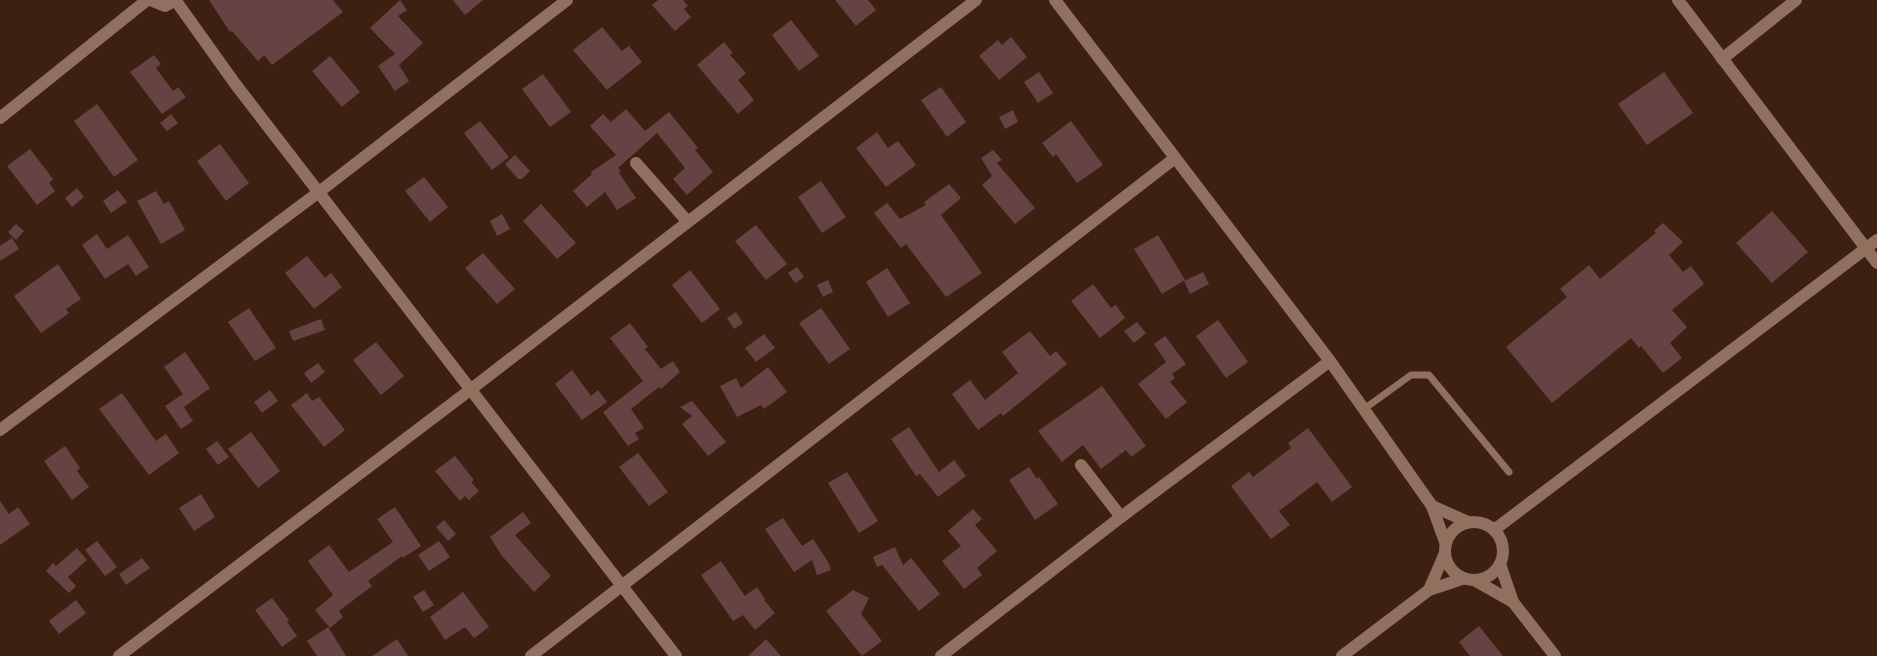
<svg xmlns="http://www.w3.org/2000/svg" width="1877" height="656" font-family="'Libre Baskerville',serif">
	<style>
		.building { fill: #664342 }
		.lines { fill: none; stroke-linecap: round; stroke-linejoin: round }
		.lane { stroke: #91705f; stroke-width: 7 }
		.street { stroke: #91705f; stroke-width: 12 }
	</style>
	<rect width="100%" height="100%" fill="#3c2011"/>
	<g class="building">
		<polygon points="209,0 333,0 343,12 272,65 264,55 258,61 232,31 230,32"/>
		<polygon points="400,0 407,10 398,16 423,43 399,65 409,81 395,91 378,66 395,54 370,28"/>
		<polygon points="453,0 483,0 465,15"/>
		<polygon points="658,0 683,0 688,6 684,9 691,17 675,31 652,5"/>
		<polygon points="835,0 868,0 876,10 856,26"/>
		<polygon points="791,20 819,56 799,71 772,35"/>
		<polygon points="602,27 622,51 629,46 642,62 607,90 573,50"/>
		<polygon points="1011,37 1027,57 999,80 979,56 998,40 1002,45"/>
		<polygon points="724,42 733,53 730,55 746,73 738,80 754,100 738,114 697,65"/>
		<polygon points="154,55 161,64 156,68 173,91 178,87 186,97 162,114 130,72"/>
		<polygon points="330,56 360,92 342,107 312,71"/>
		<polygon points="1039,72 1053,93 1038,103 1024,82"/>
		<polygon points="1664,72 1693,113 1647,145 1618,104"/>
		<polygon points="543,74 571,112 550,127 522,89"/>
		<polygon points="941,87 966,122 947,137 921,100"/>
		<polygon points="97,104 138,160 114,177 74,121"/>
		<polygon points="626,109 645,131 669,112 698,148 695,150 713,172 687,195 673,179 685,168 657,133 618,168 621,171 619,173 636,198 617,210 605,192 587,207 573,191 592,174 591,172 616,155 590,126 603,114 611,122"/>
		<polygon points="1013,110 1018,122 1005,129 999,117"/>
		<polygon points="171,114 178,123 167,131 160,123"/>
		<polygon points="480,121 509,157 492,170 464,133"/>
		<polygon points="1071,121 1103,165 1077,183 1056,154 1053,157 1042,143"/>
		<polygon points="877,132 888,148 898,141 916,165 886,187 856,148"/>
		<polygon points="220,144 249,183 226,201 197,161"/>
		<polygon points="30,149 53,179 49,183 55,191 37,205 7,166"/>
		<polygon points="993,150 1002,160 997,163 1035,208 1015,224 982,185 992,176 981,158"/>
		<polygon points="515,155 530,171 522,179 518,179 505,164"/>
		<polygon points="424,177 448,207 430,222 405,191"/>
		<polygon points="821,181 846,217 822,233 798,197"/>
		<polygon points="949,184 961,198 941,215 982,273 946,297 906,244 901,248 874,213 887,203 900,219 926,205 924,202"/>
		<polygon points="77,188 84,197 72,207 65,198"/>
		<polygon points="118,190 127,202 111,213 103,201"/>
		<polygon points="156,191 164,204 169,201 185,230 161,244 137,201"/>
		<polygon points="541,204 576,243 557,259 523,221"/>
		<polygon points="1772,211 1808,252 1772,283 1736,243"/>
		<polygon points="502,214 510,229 497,236 490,221"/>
		<polygon points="1663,223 1683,242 1669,255 1683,272 1691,266 1704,284 1672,310 1687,327 1670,343 1682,358 1663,373 1641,346 1639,348 1631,338 1552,403 1506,347 1567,297 1560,289 1589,265 1600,279 1656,233 1654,231"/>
		<polygon points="16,224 24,231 16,240 8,232"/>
		<polygon points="756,225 787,264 766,280 735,241"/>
		<polygon points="97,234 107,249 128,235 149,267 136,276 128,264 105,279 82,245"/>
		<polygon points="1158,235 1185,280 1162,294 1134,249"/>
		<polygon points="12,238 19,249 0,261 0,246"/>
		<polygon points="483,253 515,289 497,304 465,268"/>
		<polygon points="307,256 325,278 331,273 342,287 314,309 285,273"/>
		<polygon points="58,264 81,299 66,309 69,313 41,333 14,296"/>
		<polygon points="797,267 804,277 795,283 788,273"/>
		<polygon points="887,268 910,303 888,317 866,282"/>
		<polygon points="690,270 720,309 702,323 672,285"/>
		<polygon points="1203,272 1209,284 1190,294 1184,281"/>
		<polygon points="828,280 833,292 823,297 817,285"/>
		<polygon points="1093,284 1111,308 1116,305 1125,318 1100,338 1071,301"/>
		<polygon points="249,308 276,348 255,361 228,322"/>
		<polygon points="821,308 850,349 829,364 799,323"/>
		<polygon points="736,312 743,323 734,329 727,318"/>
		<polygon points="321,319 325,330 293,341 289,331"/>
		<polygon points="1218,320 1248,362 1226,378 1196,336"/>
		<polygon points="1137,322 1146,333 1134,343 1124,331"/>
		<polygon points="630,323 648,347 645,349 661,369 673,361 680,372 661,389 659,387 631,409 644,428 635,433 639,439 628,446 603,412 643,381 610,338"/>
		<polygon points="1030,331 1050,356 1056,351 1067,364 1003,416 1001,413 978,430 952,394 970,380 985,400 1018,373 1002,352"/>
		<polygon points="764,334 775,348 756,362 745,348"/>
		<polygon points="1165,336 1186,364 1172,374 1175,378 1170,382 1187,402 1166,419 1138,384 1166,362 1154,344"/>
		<polygon points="376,342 404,376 381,395 353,360"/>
		<polygon points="185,352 210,388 184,407 193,421 181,429 165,406 183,394 164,367"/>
		<polygon points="318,363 325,372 311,383 304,373"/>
		<polygon points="768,367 787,392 764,409 761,405 737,417 720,386 736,378 741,388"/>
		<polygon points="572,370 591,396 598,390 607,402 582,420 555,384"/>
		<polygon points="1102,386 1146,446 1131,457 1126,450 1101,469 1083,445 1062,462 1038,431"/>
		<polygon points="270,390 278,401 262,413 254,402"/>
		<polygon points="122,393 156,441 166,434 179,453 149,475 99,409"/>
		<polygon points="307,393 312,401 319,397 345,430 324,447 291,405"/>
		<polygon points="692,401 726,442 708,456 682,424 692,416 680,407"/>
		<polygon points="909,427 939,472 954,460 966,476 938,497 920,474 916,476 891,439"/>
		<polygon points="1308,428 1352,487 1332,502 1317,482 1279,511 1290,525 1271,539 1231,486 1249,472 1253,477 1291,448 1288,443"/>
		<polygon points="251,432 280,471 258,488 228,449"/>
		<polygon points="217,441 229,457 218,465 206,449"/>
		<polygon points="65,446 80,468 77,471 89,487 72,500 44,461"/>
		<polygon points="638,453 668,492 649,506 619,467"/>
		<polygon points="455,456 474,480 471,482 479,491 469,500 465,496 460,501 435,471"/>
		<polygon points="1029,467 1037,479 1039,477 1058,504 1035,520 1009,480"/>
		<polygon points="847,472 878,521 859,533 828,483"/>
		<polygon points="201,494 215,517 194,531 179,508"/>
		<polygon points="0,501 9,514 18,507 30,524 0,545"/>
		<polygon points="395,507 421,546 403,558 402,556 368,581 372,586 339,611 343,617 330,628 315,610 333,595 308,561 329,545 349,572 393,542 377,519"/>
		<polygon points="973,509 982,519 975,525 997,551 977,568 982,575 964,589 942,561 961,546 948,531"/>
		<polygon points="523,512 531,523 515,535 551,576 534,592 502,556 490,537"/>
		<polygon points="783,518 802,546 813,539 828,562 831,570 817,575 812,560 794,572 765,529"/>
		<polygon points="444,520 456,534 448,541 436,527"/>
		<polygon points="97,541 117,567 105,576 85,550"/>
		<polygon points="439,541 450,557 429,571 418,555"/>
		<polygon points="895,547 903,565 911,558 940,594 919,611 882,565 877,567 873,557"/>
		<polygon points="77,548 87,560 68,577 76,586 69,593 46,571 53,563 56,566"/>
		<polygon points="142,558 150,568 126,585 119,574"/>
		<polygon points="721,561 745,596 757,587 765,599 764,600 775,613 755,630 743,615 733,621 701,575"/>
		<polygon points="424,590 434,605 423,612 413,597"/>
		<polygon points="853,590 869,598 861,614 882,641 862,656 826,611"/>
		<polygon points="463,592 489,627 474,638 465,627 445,640 430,617"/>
		<polygon points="272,598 289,620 287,622 297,636 282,647 255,610"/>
		<polygon points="76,600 86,613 59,634 49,621"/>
		<polygon points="1479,626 1503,656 1470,656 1459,642"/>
		<polygon points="328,627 346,656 317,656 307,641"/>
		<polygon points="397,639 408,656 372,656"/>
		<polygon points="766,639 781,656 748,656"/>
	</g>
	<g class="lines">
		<polyline class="lane" points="1364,409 1411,375 1429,375 1509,472"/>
		<g class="street">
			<polyline points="150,0 165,6 176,0"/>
			<polyline points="1055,0 1330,361 1432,506 1445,542"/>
			<polyline points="1678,0 1877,263"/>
			<polyline points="176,1 236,85 676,656"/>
			<polyline points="1722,59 1796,0"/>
			<polyline points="0,118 147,0"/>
			<polyline points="636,163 687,221"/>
			<polyline points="0,430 319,192 567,0"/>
			<polyline points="1081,465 1121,517"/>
			<polyline points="1432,506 1468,522"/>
			<circle cx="1474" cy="551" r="29"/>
			<polyline points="1494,530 1877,240"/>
			<polyline points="1500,564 1513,602 1555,656"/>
			<polyline points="1476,581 1513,602"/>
			<polyline points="1429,590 1444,555"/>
			<polyline points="119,656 470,390 976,0"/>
			<polyline points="531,656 1175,158"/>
			<polyline points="941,656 1121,517 1330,361"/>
			<polyline points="1342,656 1429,590 1462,579"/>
		</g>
	</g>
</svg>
